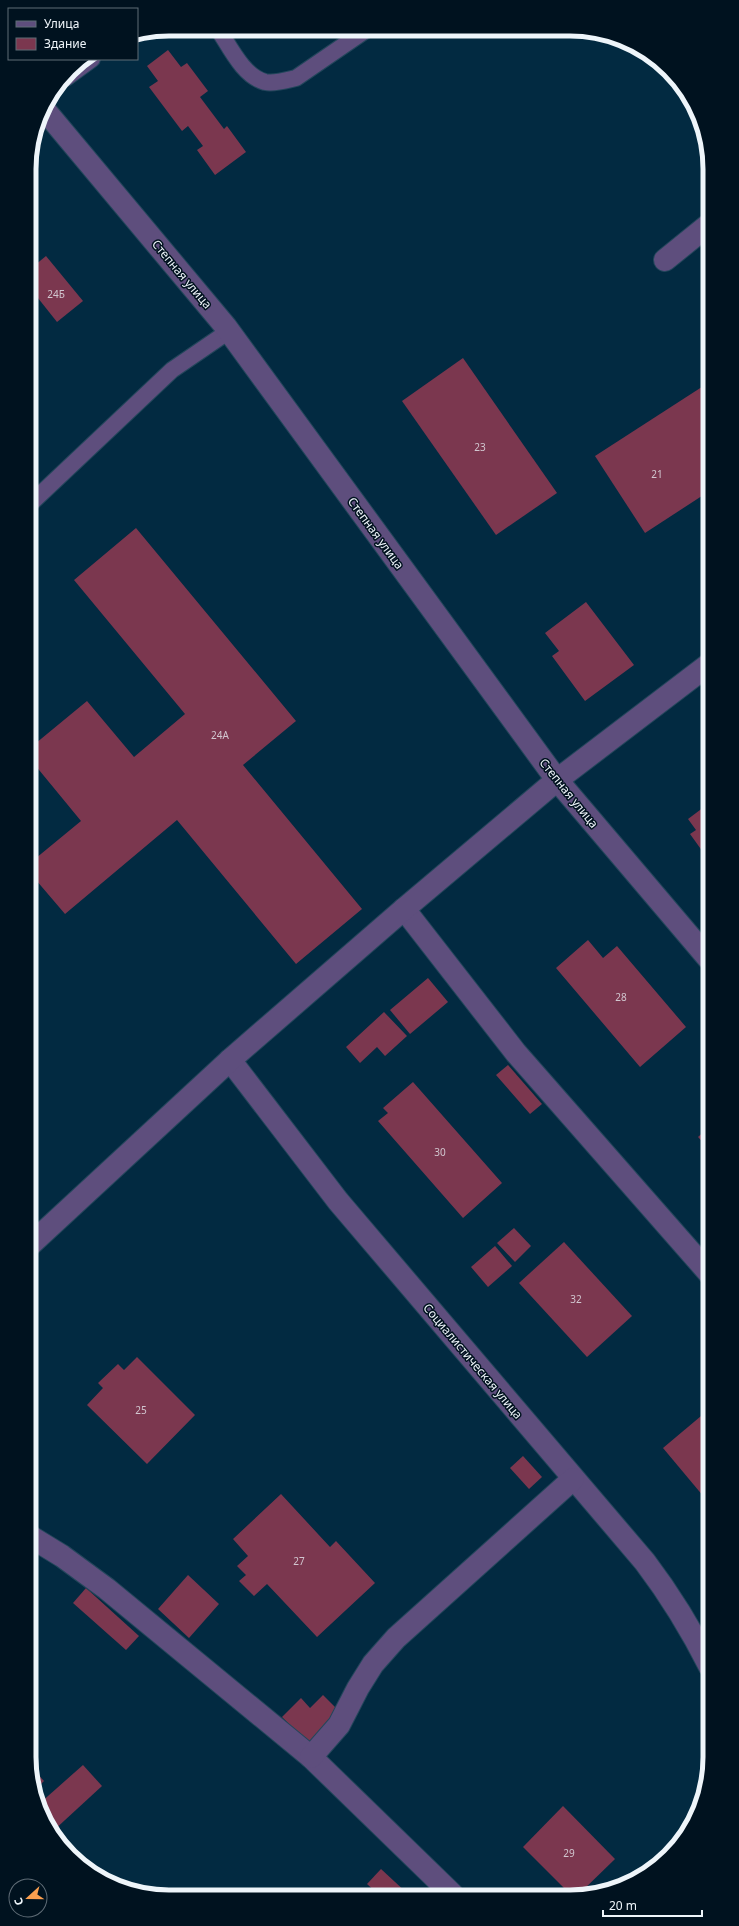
<svg xmlns="http://www.w3.org/2000/svg" width="739" height="1926" font-family="'Noto Sans',sans-serif">
	<style>
		.building { fill: #7b374f }
		.lines { fill: none; stroke-linecap: round; stroke-linejoin: round }
		.lane-casing { stroke: #23465b; stroke-width: 18 }
		.street-casing { stroke: #23465b; stroke-width: 24 }
		.lane { stroke: #5e4e7d; stroke-width: 16 }
		.street { stroke: #5e4e7d; stroke-width: 22 }
		.labels { text-anchor: middle; dominant-baseline: central; stroke-width: 3; stroke-linejoin: round; paint-order: stroke }
		.number-label { font-size: 10px; fill: #d1c6cf }
		.street-label { font-size: 12px; fill: #eef5fa; stroke: #00121f }
		.rim { fill: none; stroke: #eef5fa; stroke-width: 5 }
	</style>
	<rect width="100%" height="100%" fill="#022a41"/>
	<g class="building">
		<polygon points="168,50 181,67 187,63 208,91 200,97 224,129 227,126 246,152 215,175 197,150 203,146 188,126 182,131 149,87 158,81 147,66"/>
		<polygon points="46,256 83,301 57,322 30,288 29,270"/>
		<polygon points="463,358 557,493 496,535 402,401"/>
		<polygon points="708,383 708,492 645,533 595,456"/>
		<polygon points="136,528 296,721 243,765 362,909 296,964 177,820 65,914 30,873 30,863 81,821 30,759 30,748 87,701 134,757 185,714 74,580"/>
		<polygon points="586,602 634,665 585,701 552,656 559,651 545,633"/>
		<polygon points="708,804 708,859 690,834 696,830 688,819"/>
		<polygon points="588,940 603,958 617,946 686,1027 640,1067 556,968"/>
		<polygon points="428,978 448,1002 410,1034 390,1010"/>
		<polygon points="384,1012 407,1036 385,1056 377,1047 360,1063 346,1047"/>
		<polygon points="508,1065 542,1104 530,1114 496,1075"/>
		<polygon points="413,1082 502,1183 463,1218 378,1121 388,1113 383,1108"/>
		<polygon points="709,1127 709,1149 698,1137"/>
		<polygon points="514,1228 531,1246 515,1262 497,1243"/>
		<polygon points="564,1242 632,1316 587,1357 519,1283"/>
		<polygon points="495,1246 512,1266 488,1287 471,1267"/>
		<polygon points="137,1357 195,1415 147,1464 87,1405 103,1388 98,1383 118,1364 124,1370"/>
		<polygon points="707,1411 709,1414 709,1503 663,1448"/>
		<polygon points="523,1456 542,1477 529,1489 510,1468"/>
		<polygon points="281,1494 330,1547 336,1541 375,1583 317,1637 267,1584 254,1596 239,1581 246,1575 237,1566 248,1556 233,1539"/>
		<polygon points="188,1575 219,1604 189,1638 158,1609"/>
		<polygon points="86,1588 139,1636 126,1650 73,1603"/>
		<polygon points="323,1695 341,1713 309,1744 282,1717 301,1698 310,1708"/>
		<polygon points="83,1765 102,1786 52,1832 48,1827 39,1804"/>
		<polygon points="32,1768 44,1781 34,1791 32,1784"/>
		<polygon points="563,1806 615,1859 579,1894 570,1894 523,1847"/>
		<polygon points="99,1869 113,1885 107,1882 95,1874"/>
		<polygon points="381,1869 408,1894 378,1894 367,1884"/>
	</g>
	<g class="lines">
		<defs>
			<g id="lane">
				<path d="M218,29C230,47 243,76 265,82C275,84 287,80 296,78L366,30"/>
				<polyline points="66,78 92,59"/>
				<polyline points="30,504 172,370 229,331"/>
			</g>
			<g id="street">
				<polyline points="43,108 226,327 557,780 708,958"/>
				<polyline points="665,260 707,226"/>
				<polyline points="404,909 516,1053 709,1273"/>
				<path d="M230,1060L338,1201L645,1562C670,1595 691,1629 710,1667"/>
				<polyline points="31,1244 230,1060 404,909 557,780 708,665"/>
				<polyline points="31,1537 62,1556 107,1589 311,1757 452,1894"/>
				<polyline points="311,1757 339,1725 358,1688 373,1664 396,1638 573,1479"/>
			</g>
		</defs>
		<use href="#lane" class="lane-casing"/>
		<use href="#street" class="street-casing"/>
		<use href="#lane" class="lane"/>
		<use href="#street" class="street"/>
	</g>
	<g class="labels">
		<g class="number-label">
			<text x="56" y="294">24Б</text>
			<text x="480" y="447">23</text>
			<text x="657" y="474">21</text>
			<text x="220" y="735">24А</text>
			<text x="621" y="997">28</text>
			<text x="440" y="1152">30</text>
			<text x="576" y="1299">32</text>
			<text x="141" y="1410">25</text>
			<text x="299" y="1561">27</text>
			<text x="569" y="1853">29</text>
		</g>
		<g class="street-label">
			<text transform="translate(182 274) rotate(50)">Степная улица</text>
			<text transform="translate(376 533) rotate(54)">Степная улица</text>
			<text transform="translate(569 793) rotate(51)">Степная улица</text>
			<text transform="translate(473 1361) rotate(50)">Социалистическая улица</text>
		</g>
	</g>
	<path d="M0 0H739V1926H0ZM169 36H570A133 133 0 0 1 703 169V1757A133 133 0 0 1 570 1890H169A133 133 0 0 1 36 1757V169A133 133 0 0 1 169 36Z" fill="#00121f" fill-rule="evenodd"/>
	<path class="rim" d="M169 36H570A133 133 0 0 1 703 169V1757A133 133 0 0 1 570 1890H169A133 133 0 0 1 36 1757V169A133 133 0 0 1 169 36Z"/>
	<rect x="8" y="8" width="130" height="52" fill="#00121f" stroke="#5f6d77"/>
	<rect x="16" y="21" width="20" height="6" fill="#5e4e7d" stroke="#5f6d77"/>
	<text x="44" y="28" font-size="12" fill="#eef5fa">Улица</text>
	<rect x="16" y="38" width="20" height="12" fill="#7b374f" stroke="#5f6d77"/>
	<text x="44" y="48" font-size="12" fill="#eef5fa">Здание</text>
	<g transform="translate(28 1898) rotate(249)"><circle r="19" fill="#00121f" stroke="#5f6d77"/>
	<path d="M0-3L7 15L0 10L-7 15Z" fill="#fa9f4f"/>
	<text y="-6" font-size="11" font-weight="bold" text-anchor="middle" fill="#eef5fa">С</text>
	</g>
	<path d="M603 1910v6h99v-6" fill="none" stroke="#eef5fa" stroke-width="2"/>
	<text x="609" y="1910" font-size="12" fill="#eef5fa" stroke="#00121f" stroke-width="3" paint-order="stroke">20 m</text>
</svg>
